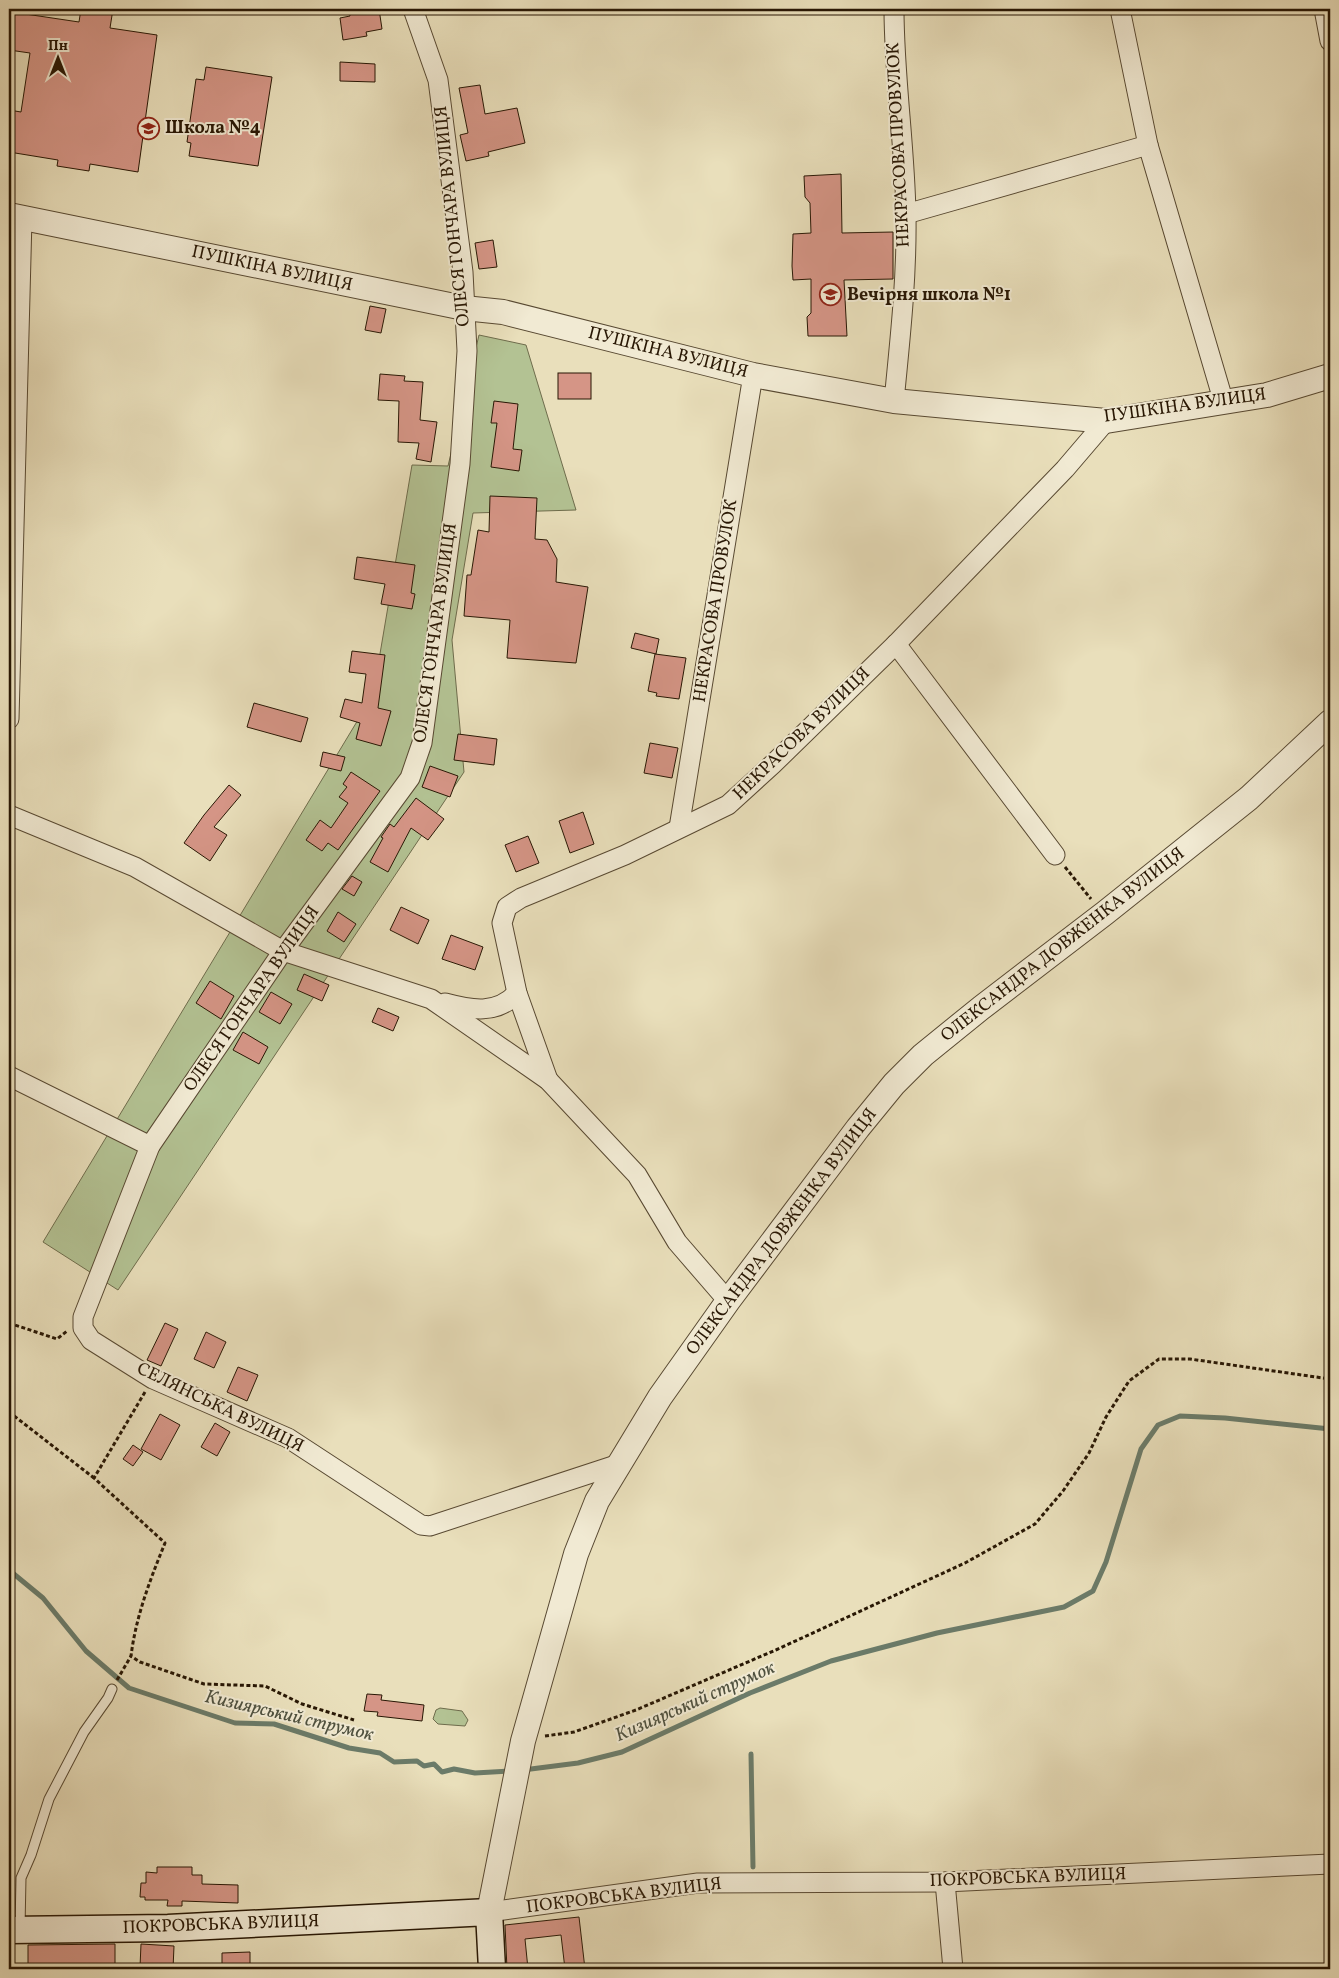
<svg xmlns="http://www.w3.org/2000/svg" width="1339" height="1978" font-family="Vollkorn,serif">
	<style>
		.green { fill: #b3c293; stroke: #6e6c4c }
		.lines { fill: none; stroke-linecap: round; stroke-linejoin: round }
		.stream { stroke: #6b7b69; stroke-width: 5 }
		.building { fill: #d59586; stroke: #281704 }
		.service-casing { stroke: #584932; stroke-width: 11 }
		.minor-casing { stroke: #584932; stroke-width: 21 }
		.tertiary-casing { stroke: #584932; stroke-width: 26 }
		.secondary-casing { stroke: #281704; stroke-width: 29 }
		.path { stroke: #281704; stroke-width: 3; stroke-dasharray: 4 2.5; stroke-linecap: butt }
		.service { stroke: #f1ead3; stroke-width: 9 }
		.minor { stroke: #f1ead3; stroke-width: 19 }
		.tertiary { stroke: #f1ead3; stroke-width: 24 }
		.secondary { stroke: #f1ead3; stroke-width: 26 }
		.labels { text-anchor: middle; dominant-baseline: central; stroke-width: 4; stroke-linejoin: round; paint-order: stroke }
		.poi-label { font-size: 18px; font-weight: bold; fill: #281704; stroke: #f1ead3; text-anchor: start }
		.street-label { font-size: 18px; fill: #281704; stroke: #f1ead3 }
		.water-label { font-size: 19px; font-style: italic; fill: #4f513f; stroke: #f1ead3 }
	</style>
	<rect width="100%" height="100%" fill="#e9dfbb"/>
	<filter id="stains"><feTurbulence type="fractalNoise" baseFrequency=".004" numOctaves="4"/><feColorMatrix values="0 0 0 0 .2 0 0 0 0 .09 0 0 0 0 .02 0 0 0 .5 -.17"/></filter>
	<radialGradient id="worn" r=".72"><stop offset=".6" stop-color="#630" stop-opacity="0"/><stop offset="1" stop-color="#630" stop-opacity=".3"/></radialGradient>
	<g class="green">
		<polygon points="479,335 526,345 576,510 473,513 452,640 464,772 118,1290 43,1242 373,695 412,465 448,466"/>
		<polygon points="440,1708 462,1711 468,1720 465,1726 438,1724 433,1719 436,1710"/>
	</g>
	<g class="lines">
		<g class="stream">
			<polyline points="9,1570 43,1598 86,1651 129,1688 235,1723 274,1724 349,1748 380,1753 394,1762 417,1761 424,1766 434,1764 442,1772 454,1769 475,1773 512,1771"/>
			<polyline points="751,1754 753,1867"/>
			<polyline points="523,1770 578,1763 622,1752 750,1693 831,1661 937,1633 1064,1607 1093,1591 1106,1562 1141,1449 1158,1425 1180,1416 1225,1418 1330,1429"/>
		</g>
	</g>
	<g class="building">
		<polygon points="81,9 113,9 110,28 157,35 138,172 90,164 89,171 57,166 58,160 9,152 9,110 21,112 30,53 9,50 12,12 79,22"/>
		<polygon points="349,9 379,9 382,29 366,32 367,36 343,40 340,18 350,16"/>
		<polygon points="340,62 375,64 375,82 340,81"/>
		<polygon points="206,67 272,77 258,166 189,156 191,143 187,142 196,79 204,80"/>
		<polygon points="480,85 485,114 517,108 525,143 488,152 489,156 466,161 460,135 468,133 459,88"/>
		<polygon points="841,174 842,233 893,232 893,279 844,280 847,336 808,336 807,317 811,313 811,279 793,280 792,266 793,234 811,233 810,203 805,197 804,176"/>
		<polygon points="493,240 497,267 479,269 475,243"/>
		<polygon points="370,306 386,309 381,333 365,330"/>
		<rect x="558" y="373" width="33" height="26"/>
		<polygon points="380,374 405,376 404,381 423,382 420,420 437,422 431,462 416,459 419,443 398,442 399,401 378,400"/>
		<polygon points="494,401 518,404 513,449 522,450 519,471 491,467 497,423 491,423"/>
		<polygon points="490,496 537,498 535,539 547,540 557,559 556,582 588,587 576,663 507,658 510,620 464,616 467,575 471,575 478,530 489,532"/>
		<polygon points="357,557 415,565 411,593 415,594 412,609 381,604 385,584 354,579"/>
		<polygon points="635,633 659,639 656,654 631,648"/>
		<polygon points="352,651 385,655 378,708 391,711 381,746 356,739 360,723 340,717 345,699 362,703 366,674 349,672"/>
		<polygon points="655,654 686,658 679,699 656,696 657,693 648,691"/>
		<polygon points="254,703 308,718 301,742 247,727"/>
		<polygon points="458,734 497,739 494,765 454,760"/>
		<polygon points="650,743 678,748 672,778 644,773"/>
		<polygon points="323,752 345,757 341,771 320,766"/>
		<polygon points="430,766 458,776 450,797 422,787"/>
		<polygon points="351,772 380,791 338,850 328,843 322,851 306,840 320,820 331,828 348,803 339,797 347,787 343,784"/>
		<polygon points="229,785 241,795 214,827 227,835 210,861 184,843 204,815"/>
		<polygon points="416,798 444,819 428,840 411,828 388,872 370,862 383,838 381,837 390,824 394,827"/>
		<polygon points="583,812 594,844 570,853 559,821"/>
		<polygon points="528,836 539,863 516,872 505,845"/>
		<polygon points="352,876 362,882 354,896 342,889"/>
		<polygon points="401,907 429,920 418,944 390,930"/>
		<polygon points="338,912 356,924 344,942 327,931"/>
		<polygon points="451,935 483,947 475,970 442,959"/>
		<polygon points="304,974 329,985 322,1001 297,990"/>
		<polygon points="210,981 234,996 221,1019 196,1003"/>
		<polygon points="271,992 292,1004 280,1024 259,1012"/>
		<polygon points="378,1008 399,1017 393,1031 372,1022"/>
		<polygon points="243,1032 268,1047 259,1064 233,1050"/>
		<polygon points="165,1323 178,1329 161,1366 147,1360"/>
		<polygon points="206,1332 226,1342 214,1368 194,1359"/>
		<polygon points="238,1367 258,1375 247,1401 227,1392"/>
		<polygon points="160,1414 180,1425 161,1460 141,1449"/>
		<polygon points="215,1423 230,1432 217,1456 201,1447"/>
		<polygon points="133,1445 143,1452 133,1466 123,1459"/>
		<polygon points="367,1694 382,1695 381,1700 424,1705 422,1721 377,1716 378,1712 364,1711"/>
		<polygon points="157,1867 192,1867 192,1875 202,1875 202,1884 238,1885 238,1903 182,1901 182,1906 167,1906 168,1900 145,1900 145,1897 140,1897 141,1883 146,1883 146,1872 157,1873"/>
		<polygon points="579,1917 585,1969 565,1969 561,1935 525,1939 528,1969 507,1969 505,1925"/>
		<polygon points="115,1944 115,1969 28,1969 28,1945"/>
		<polygon points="141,1944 174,1946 173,1969 140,1967"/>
		<polygon points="250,1952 250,1969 222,1969 222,1953"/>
	</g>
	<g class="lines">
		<defs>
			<polyline id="service" points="20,1928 21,1878 31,1855 49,1799 84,1732 108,1698 112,1689"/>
			<g id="minor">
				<polyline points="413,9 438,80 463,272 467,351 460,464 422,743 410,778 283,951 150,1146 83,1317 83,1328 91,1340 153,1379 288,1438 421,1525 430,1526 619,1464"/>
				<path d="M894,9C894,78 905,146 906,215C907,277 900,340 894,401"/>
				<polyline points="1120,9 1148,145 1224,403"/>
				<polyline points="1324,9 1330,41"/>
				<polyline points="906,214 1148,145"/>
				<polyline points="896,644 1055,855"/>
				<polyline points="9,719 22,218"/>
				<polyline points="9,815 135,867 283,951 431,999 548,1080 637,1175 677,1242 728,1301"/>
				<polyline points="679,828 753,375"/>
				<path d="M445,1003C471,1010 497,1015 517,993"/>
				<polyline points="9,1076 150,1146"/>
				<polyline points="548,1080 517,993 502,923 507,907 521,898 625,855 728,805 773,764 896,644 1065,469 1106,421"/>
				<polyline points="945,1882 953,1969"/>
				<polyline points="489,1912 698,1883 945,1882 1330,1864"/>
			</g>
			<g id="tertiary">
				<polyline points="9,215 464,308 503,312 753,375 894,401 1106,421 1267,395 1330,376"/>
				<polyline points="489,1912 523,1741 576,1554 597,1501 660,1397 728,1301 858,1128 894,1084 923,1055 981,1008 1105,913 1249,798 1330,722"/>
			</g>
			<polyline id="secondary" points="9,1930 168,1928 489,1912 492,1969"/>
		</defs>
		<use href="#service" class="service-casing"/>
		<use href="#minor" class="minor-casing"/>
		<use href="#tertiary" class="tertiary-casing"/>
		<use href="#secondary" class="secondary-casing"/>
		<g class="path">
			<polyline points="1065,867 1091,899"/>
			<polyline points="9,1323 57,1339 67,1331"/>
			<path d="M145,1392L94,1478L165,1543C150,1580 136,1616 131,1656L140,1662L204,1684L265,1686L302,1704L354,1720"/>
			<polyline points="9,1412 94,1478"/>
			<polyline points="117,1680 131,1656"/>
			<polyline points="545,1736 574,1732 636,1710 778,1649 965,1563 1035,1524 1063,1491 1089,1453 1106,1417 1129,1381 1159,1359 1190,1359 1330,1379"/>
		</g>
		<use href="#service" class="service"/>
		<use href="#minor" class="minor"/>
		<use href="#tertiary" class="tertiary"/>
		<use href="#secondary" class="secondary"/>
	</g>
	<defs>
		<symbol id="school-ring" viewBox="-11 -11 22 22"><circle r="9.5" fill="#f1ead3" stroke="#8f2418" stroke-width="1.5"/><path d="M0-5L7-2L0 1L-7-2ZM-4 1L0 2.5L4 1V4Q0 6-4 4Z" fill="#8f2418"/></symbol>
	</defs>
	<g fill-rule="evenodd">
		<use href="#school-ring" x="136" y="116" width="25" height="25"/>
		<use href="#school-ring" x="818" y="282" width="25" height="25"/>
	</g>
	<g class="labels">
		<g class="poi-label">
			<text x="165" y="128">Школа №4</text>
			<text x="847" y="295">Вечірня школа №1</text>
		</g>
		<g class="street-label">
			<text transform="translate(899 145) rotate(-93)">НЕКРАСОВА ПРОВУЛОК</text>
			<text transform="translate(453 216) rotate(-96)">ОЛЕСЯ ГОНЧАРА ВУЛИЦЯ</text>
			<text transform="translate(272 269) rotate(12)">ПУШКІНА ВУЛИЦЯ</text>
			<text transform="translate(668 353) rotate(14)">ПУШКІНА ВУЛИЦЯ</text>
			<text transform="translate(1185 406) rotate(-8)">ПУШКІНА ВУЛИЦЯ</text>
			<text transform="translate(716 601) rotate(-81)">НЕКРАСОВА ПРОВУЛОК</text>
			<text transform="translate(436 633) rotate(-82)">ОЛЕСЯ ГОНЧАРА ВУЛИЦЯ</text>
			<text transform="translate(802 734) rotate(-44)">НЕКРАСОВА ВУЛИЦЯ</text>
			<text transform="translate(1063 945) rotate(-38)">ОЛЕКСАНДРА ДОВЖЕНКА ВУЛИЦЯ</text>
			<text transform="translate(252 999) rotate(-55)">ОЛЕСЯ ГОНЧАРА ВУЛИЦЯ</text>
			<text transform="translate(782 1232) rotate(-53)">ОЛЕКСАНДРА ДОВЖЕНКА ВУЛИЦЯ</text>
			<text transform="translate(220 1408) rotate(26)">СЕЛЯНСЬКА ВУЛИЦЯ</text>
			<text transform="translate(1028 1878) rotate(-2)">ПОКРОВСЬКА ВУЛИЦЯ</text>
			<text transform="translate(624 1896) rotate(-7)">ПОКРОВСЬКА ВУЛИЦЯ</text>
			<text transform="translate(221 1925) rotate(-2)">ПОКРОВСЬКА ВУЛИЦЯ</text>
		</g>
		<g class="water-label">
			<text transform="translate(695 1702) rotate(-24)">Кизиярський струмок</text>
			<text transform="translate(289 1716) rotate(13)">Кизиярський струмок</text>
		</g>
	</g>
	<rect width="1339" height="1978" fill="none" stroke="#e9dfbb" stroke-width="30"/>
	<rect x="10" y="10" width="1319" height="1958" fill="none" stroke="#281704" stroke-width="2.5"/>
	<rect x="15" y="15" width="1309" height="1948" fill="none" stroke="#281704"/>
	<g transform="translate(58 58)" stroke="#f1ead3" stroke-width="4" paint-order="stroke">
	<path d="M0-4L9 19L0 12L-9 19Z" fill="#281704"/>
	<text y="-8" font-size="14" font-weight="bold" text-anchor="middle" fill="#281704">Пн</text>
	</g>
	<rect width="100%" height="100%" filter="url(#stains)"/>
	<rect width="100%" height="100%" fill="url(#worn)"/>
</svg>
